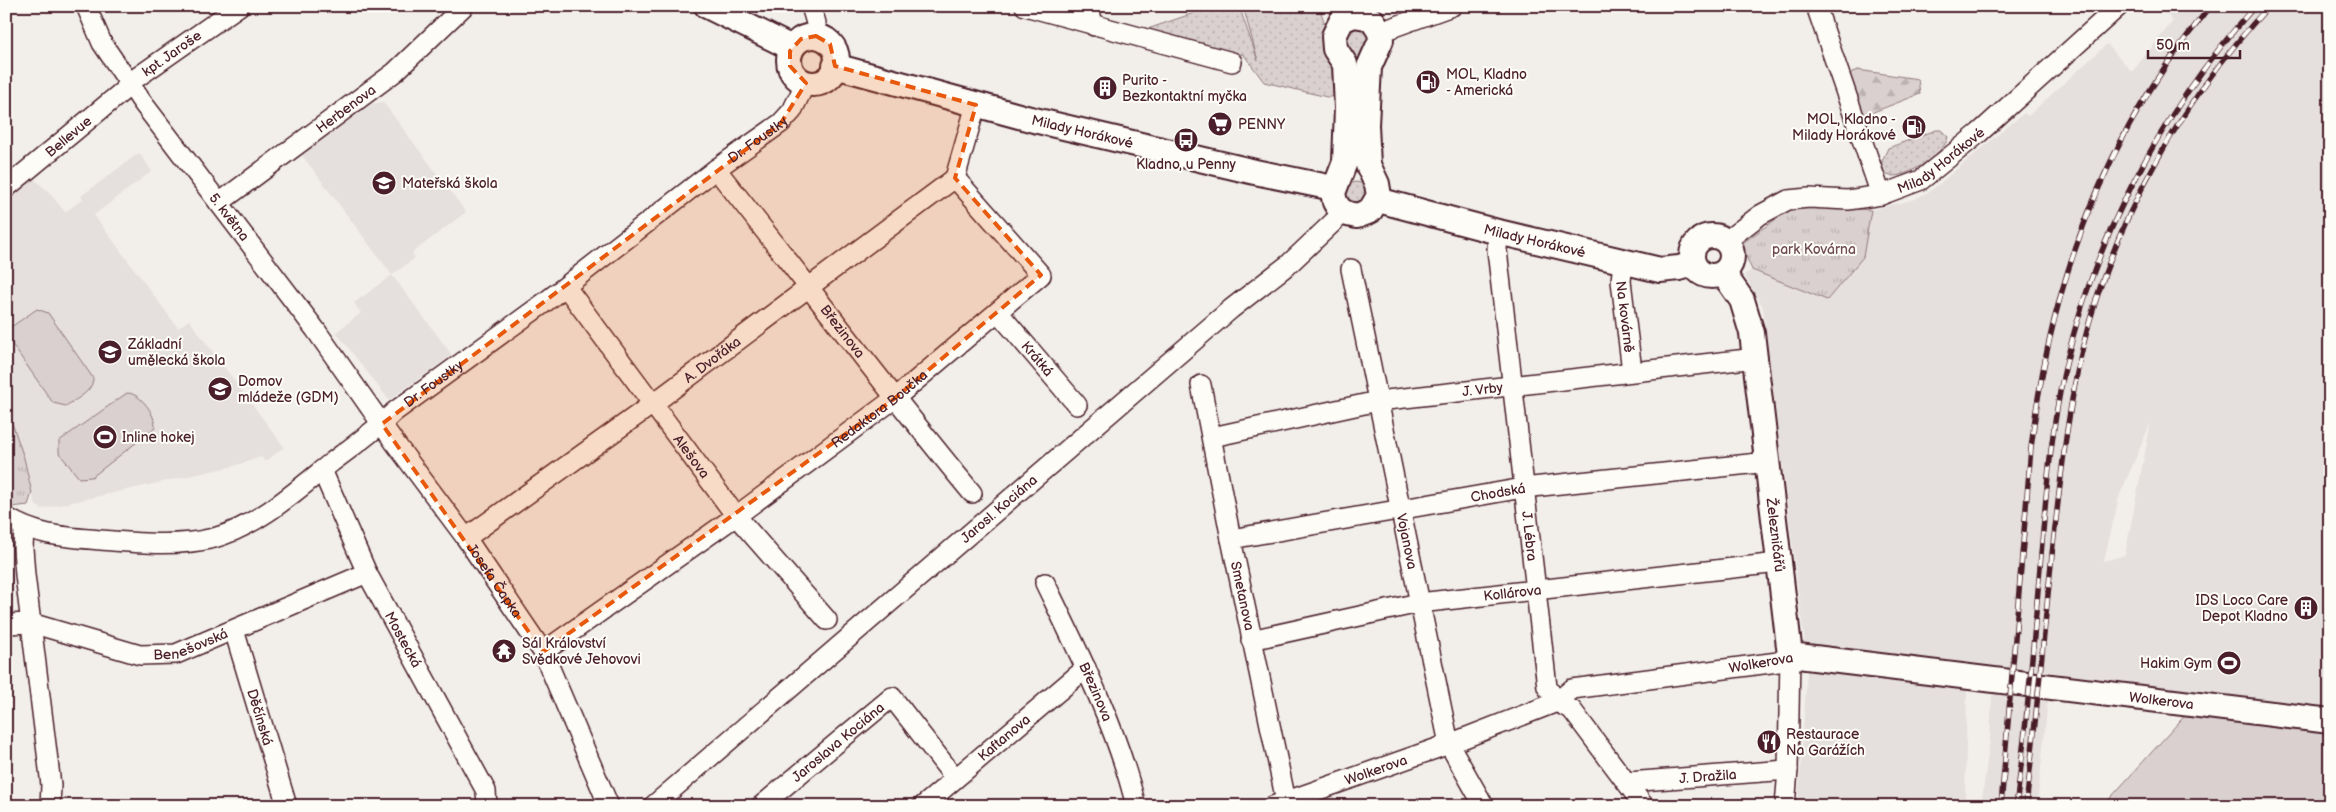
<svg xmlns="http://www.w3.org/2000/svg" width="2336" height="812" font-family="'Balsamiq Sans',sans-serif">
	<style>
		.built { fill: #e5dfdd; fill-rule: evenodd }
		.grass { fill: url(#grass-dots); stroke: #92787d }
		.forest { fill: url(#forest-firs); stroke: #92787d }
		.park { fill: url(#park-tufts); stroke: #92787d }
		.garden { fill: #d9d0cf; stroke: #92787d }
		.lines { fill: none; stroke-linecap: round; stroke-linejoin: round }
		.minor-casing { stroke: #4a1f2b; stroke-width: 22 }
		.major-casing { stroke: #4a1f2b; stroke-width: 28 }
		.minor { stroke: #fdfcf7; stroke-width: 19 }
		.major { stroke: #fdfcf7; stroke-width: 24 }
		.rail-casing { stroke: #4a1f2b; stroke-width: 5.5 }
		.rail { stroke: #fdfcf7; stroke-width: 4; stroke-dasharray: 11; stroke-linecap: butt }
		.marked { fill: #e8590c; fill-opacity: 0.2; stroke: #e8590c; stroke-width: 4; stroke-dasharray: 10 6; stroke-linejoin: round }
		.labels { text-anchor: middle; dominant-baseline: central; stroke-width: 4; stroke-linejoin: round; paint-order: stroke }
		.street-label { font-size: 14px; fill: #4a1f2b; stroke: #fdfcf7 }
		.poi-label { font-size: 14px; fill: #4a1f2b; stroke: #fdfcf7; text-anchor: start }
		.park-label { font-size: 14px; fill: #6e4b54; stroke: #fdfcf7 }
	</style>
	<defs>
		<pattern id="grass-dots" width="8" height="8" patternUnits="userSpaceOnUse" patternTransform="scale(1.25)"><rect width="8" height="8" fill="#d9d0cf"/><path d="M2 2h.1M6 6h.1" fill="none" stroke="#bcb2b2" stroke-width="1.8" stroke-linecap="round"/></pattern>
		<pattern id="forest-firs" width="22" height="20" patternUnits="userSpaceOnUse" patternTransform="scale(1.25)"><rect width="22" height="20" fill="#d9d0cf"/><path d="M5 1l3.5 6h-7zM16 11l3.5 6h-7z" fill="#bcb2b2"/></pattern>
		<pattern id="park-tufts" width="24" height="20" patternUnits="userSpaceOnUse" patternTransform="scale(1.25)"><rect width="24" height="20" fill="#d9d0cf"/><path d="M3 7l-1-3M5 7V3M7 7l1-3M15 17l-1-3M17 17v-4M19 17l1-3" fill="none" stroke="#bcb2b2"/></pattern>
	</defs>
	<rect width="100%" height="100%" fill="#f2efeb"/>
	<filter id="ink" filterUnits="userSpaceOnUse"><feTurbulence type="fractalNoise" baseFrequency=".02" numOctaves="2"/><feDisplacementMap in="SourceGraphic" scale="10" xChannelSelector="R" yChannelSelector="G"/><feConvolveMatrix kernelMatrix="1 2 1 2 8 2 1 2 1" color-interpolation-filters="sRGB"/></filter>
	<g filter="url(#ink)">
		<g class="built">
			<path d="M2160,6H2330V707L2121,687L2051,672L2037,806H1981L1990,739L1993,672L1806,652L1763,307L1744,275L1752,270L1828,299L1863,257L1871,210L1915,199L1933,189L2024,113L2028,116L2107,44L2132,72L2173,21ZM2151,422L2125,555L2104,561L2119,497Z"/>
			<polygon points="383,102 466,212 412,253 415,258 392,275 452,355 389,400 336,332 361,313 354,303 392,275 302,155 372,104"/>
			<polygon points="139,153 152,171 94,215 178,328 189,320 284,447 265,462 261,457 234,466 41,509 35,504 24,458 6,405 6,198 32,177 48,191 65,212 83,199 81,196"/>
			<polygon points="1820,665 1967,683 1965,806 1798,806 1807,673"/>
		</g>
		<g class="grass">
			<polygon points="1214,6 1239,6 1258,61 1243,6 1319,6 1336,59 1337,97 1327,97 1264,82 1244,55 1173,37 1139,32"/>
			<polygon points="1354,26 1365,29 1370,37 1361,92 1345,44 1345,35"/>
			<path d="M1936,130H1941L1948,137C1945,154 1900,184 1885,174L1881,163L1888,148Z"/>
			<circle cx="1356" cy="193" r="11"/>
		</g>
		<polygon class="forest" points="1858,70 1918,79 1920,94 1863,116 1849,77 1852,72"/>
		<g class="park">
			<polygon points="1809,205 1871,210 1863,257 1827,300 1752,270 1741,244 1789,210"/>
			<polygon points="6,405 24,458 32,493 28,505 12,507 6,502"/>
		</g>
		<g class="garden">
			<path d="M37,309L48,313L93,378C93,392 76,399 66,406L53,403L7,337L11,327Z"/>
			<path d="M127,393C141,393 156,415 155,428L92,477L79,478L59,453V441Z"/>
			<polygon points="2189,711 2330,726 2330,806 2103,806"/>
		</g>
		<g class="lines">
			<defs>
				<g id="minor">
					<path id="s1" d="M86,6L102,43L142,102L315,329L395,443L466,538L543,652L609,806"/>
					<polyline points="811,6 816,23 816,36"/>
					<polyline points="1025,6 1232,62"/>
					<polyline points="1088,6 1094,26"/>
					<polyline points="1816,6 1881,195"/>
					<polyline points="1380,32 1452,6"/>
					<path id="s2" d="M716,169C802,277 884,387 972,493"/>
					<polyline points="955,178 976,105"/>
					<path id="s3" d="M6,188L123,91L129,83L239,6"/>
					<path id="s4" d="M219,203L395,72L464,6"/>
					<path id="s5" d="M1498,232L1497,250L1547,687L1557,702L1572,710L1644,806"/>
					<path id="s6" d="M1726,241L1760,215L1788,200L1809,198L1848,200L1881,195L1921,180L1979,133L2119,6"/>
					<path id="s7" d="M1623,262L1621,281L1632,371"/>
					<path id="s8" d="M1351,269L1449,744L1484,806"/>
					<path id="s9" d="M566,287L736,516L827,620"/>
					<path id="s10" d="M998,312L1077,405"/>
					<path id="s11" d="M1201,385L1231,539L1287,806"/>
					<path id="s12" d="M1212,437L1378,401L1756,358"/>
					<path id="s13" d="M322,470L367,573L486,791L487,806"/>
					<path id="s14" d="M6,517C36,536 66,537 101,540C138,543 178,547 214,538C258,526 297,490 332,462C353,446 375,431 394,412L544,303L716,169L781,123L792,111L806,82"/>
					<polyline points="24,529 23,548 25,575 51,785 50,806"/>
					<path id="s15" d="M466,538L654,403L955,178"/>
					<path id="s16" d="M1231,539L1523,488L1768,462"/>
					<path id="s17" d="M1045,583C1080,655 1117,728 1136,806"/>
					<path id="s18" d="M6,624L31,623L140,655L176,654L367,573"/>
					<path id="s19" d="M234,630L287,806"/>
					<path id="s20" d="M1251,640L1419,603L1778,563"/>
					<path id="s21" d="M543,652L736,516L894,399L1041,275L955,178"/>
					<path id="s22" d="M1628,782L1788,770"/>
					<path id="s23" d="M653,806L1231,309L1289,264L1344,212"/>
					<path id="s24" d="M761,806L892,697L955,778"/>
					<path id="s25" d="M923,806L1086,668"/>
					<path id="s26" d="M1273,806L1449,744L1557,702L1572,689L1778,662L1790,655"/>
					<polyline points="1785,806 1788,770 1790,655"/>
				</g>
				<g id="major">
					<polyline points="707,6 792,48"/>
					<polygon points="1354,15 1366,17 1373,21 1380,32 1381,40 1369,67 1366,125 1368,165 1377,184 1379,196 1370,211 1357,216 1348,214 1340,210 1335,202 1333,193 1345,162 1347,108 1345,64 1335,49 1334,36 1342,20"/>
					<circle cx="813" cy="60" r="24"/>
					<path id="s27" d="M835,66L1030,119L1255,172L1333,188"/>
					<path id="s28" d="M1378,200L1498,232L1660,270L1679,268L1693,264"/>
					<circle cx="1712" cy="256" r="20"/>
					<path id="s29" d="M1723,273L1742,300L1752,333L1790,655L2330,721"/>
				</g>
			</defs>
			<use href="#minor" class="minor-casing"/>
			<use href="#major" class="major-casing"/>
			<use href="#minor" class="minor"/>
			<use href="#major" class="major"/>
			<defs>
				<g id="rail">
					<path d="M2001,806L2031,448C2050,286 2105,132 2211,6"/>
					<path d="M2016,806C2027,726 2033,647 2040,567C2045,508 2049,450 2060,392C2088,248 2158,115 2255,6"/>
					<path d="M2026,806C2036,719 2044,632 2053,545C2061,478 2067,412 2083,346C2114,220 2181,101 2269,6"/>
				</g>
			</defs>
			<use href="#rail" class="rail-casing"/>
			<use href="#rail" class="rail"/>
		</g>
	</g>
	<path class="marked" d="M816,36L830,44L835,66L976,105L955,178L1041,275L894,399L543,652L382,424L781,123L806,83L790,66V51L801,39Z"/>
	<defs>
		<symbol id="fuel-disc" viewBox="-11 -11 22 22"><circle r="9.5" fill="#4a1f2b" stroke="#fdfcf7"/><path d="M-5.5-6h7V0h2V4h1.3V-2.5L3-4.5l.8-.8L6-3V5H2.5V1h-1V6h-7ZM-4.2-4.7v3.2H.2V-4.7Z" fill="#fff"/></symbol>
		<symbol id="building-disc" viewBox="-11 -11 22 22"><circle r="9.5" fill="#4a1f2b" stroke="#fdfcf7"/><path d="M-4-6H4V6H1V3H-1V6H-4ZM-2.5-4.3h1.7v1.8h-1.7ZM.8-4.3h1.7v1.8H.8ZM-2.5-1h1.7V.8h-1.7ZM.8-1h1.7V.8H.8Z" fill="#fff"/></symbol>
		<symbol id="supermarket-disc" viewBox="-11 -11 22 22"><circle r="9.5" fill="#4a1f2b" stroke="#fdfcf7"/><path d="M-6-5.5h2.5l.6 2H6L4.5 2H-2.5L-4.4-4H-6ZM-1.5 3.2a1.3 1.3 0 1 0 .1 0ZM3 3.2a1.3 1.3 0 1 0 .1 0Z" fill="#fff"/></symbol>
		<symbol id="bus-disc" viewBox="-11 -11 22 22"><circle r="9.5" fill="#4a1f2b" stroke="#fdfcf7"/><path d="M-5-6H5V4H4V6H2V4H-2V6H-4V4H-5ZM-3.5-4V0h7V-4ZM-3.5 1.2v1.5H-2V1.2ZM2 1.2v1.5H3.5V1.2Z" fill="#fff"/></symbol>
		<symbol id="school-disc" viewBox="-11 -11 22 22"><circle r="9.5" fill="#4a1f2b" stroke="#fdfcf7"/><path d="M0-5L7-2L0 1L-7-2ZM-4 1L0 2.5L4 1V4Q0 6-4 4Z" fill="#fff"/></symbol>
		<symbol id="stadium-disc" viewBox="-11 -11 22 22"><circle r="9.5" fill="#4a1f2b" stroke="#fdfcf7"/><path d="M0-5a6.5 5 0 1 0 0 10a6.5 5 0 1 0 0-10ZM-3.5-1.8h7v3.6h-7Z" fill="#fff"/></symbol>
		<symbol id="temple-disc" viewBox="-11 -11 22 22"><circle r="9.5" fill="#4a1f2b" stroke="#fdfcf7"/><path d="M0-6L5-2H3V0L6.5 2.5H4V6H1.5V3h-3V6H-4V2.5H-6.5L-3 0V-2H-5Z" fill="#fff"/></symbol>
		<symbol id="restaurant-disc" viewBox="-11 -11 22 22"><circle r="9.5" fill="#4a1f2b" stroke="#fdfcf7"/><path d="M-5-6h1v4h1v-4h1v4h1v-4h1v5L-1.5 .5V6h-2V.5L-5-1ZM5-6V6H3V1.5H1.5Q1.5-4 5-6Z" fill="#fff"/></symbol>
	</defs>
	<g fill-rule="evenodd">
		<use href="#fuel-disc" x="1414" y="68" width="28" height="28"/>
		<use href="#building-disc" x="1091" y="74" width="28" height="28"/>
		<use href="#supermarket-disc" x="1206" y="110" width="28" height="28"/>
		<use href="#fuel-disc" x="1900" y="113" width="28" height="28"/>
		<use href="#bus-disc" x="1172" y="126" width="28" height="28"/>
		<use href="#school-disc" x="370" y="169" width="28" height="28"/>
		<use href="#school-disc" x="96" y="338" width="28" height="28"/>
		<use href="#school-disc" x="206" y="375" width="28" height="28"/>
		<use href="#stadium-disc" x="91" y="423" width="28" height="28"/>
		<use href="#building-disc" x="2292" y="594" width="28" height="28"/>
		<use href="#temple-disc" x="490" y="637" width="28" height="28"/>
		<use href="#stadium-disc" x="2215" y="649" width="28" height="28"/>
		<use href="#restaurant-disc" x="1755" y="728" width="28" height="28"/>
	</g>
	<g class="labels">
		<g class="street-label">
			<text stroke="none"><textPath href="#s3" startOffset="214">kpt. Jaroše</textPath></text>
			<text stroke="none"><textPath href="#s4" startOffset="158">Herbenova</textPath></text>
			<text stroke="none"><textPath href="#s27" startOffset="256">Milady Horákové</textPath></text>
			<text stroke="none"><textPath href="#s3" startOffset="81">Bellevue</textPath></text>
			<text stroke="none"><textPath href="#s14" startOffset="888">Dr. Foustky</textPath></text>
			<text stroke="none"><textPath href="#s6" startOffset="238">Milady Horákové</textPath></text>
			<text stroke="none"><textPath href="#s1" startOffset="256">5. května</textPath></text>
			<text stroke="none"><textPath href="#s28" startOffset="162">Milady Horákové</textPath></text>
			<text stroke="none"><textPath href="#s7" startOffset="55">Na kovárně</textPath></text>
			<text stroke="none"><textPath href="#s2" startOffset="206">Březinova</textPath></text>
			<text stroke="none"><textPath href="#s10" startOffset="61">Krátká</textPath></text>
			<text stroke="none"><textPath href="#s15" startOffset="304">A. Dvořáka</textPath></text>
			<text stroke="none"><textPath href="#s14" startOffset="482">Dr. Foustky</textPath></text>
			<text stroke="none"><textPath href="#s12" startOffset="275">J. Vrby</textPath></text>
			<text stroke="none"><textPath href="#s21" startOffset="415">Redaktora Boučka</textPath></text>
			<text stroke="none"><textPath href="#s9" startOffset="211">Alešova</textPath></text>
			<text stroke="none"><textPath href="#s16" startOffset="271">Chodská</textPath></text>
			<text stroke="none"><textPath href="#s23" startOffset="456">Jarosl. Kociána</textPath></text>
			<text stroke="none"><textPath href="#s29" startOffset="271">Železničářů</textPath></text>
			<text stroke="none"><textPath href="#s5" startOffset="306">J. Lébra</textPath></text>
			<text stroke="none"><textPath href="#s8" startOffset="278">Vojanova</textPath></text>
			<text stroke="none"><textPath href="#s1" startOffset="706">Josefa Čapka</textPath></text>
			<text stroke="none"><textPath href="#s20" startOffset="266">Kollárova</textPath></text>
			<text stroke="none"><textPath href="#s11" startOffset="215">Smetanova</textPath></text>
			<text stroke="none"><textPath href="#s13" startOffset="188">Mostecká</textPath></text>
			<text stroke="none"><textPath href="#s18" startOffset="191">Benešovská</textPath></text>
			<text transform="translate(1761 663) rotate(-10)">Wolkerova</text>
			<text stroke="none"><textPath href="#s17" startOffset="120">Březinova</textPath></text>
			<text stroke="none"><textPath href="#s29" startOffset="766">Wolkerova</textPath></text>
			<text stroke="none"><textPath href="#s19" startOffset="91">Děčínská</textPath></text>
			<text stroke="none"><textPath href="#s25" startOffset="106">Kaftanova</textPath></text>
			<text stroke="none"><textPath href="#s24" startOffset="100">Jaroslava Kociána</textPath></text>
			<text stroke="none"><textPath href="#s26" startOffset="109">Wolkerova</textPath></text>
			<text stroke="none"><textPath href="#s22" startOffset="80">J. Dražila</textPath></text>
		</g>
		<g class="poi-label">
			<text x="1446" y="74">MOL, Kladno<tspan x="1446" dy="16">- Americká</tspan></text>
			<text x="1122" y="80">Purito -<tspan x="1122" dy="16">Bezkontaktní myčka</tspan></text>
			<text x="1896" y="119" text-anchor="end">MOL, Kladno -<tspan x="1896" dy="16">Milady Horákové</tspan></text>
			<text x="1238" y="124">PENNY</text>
			<text x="1186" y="164" text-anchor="middle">Kladno, u Penny</text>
			<text x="402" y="183">Mateřská škola</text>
			<text x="128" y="344">Základní<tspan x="128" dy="16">umělecká škola</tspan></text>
			<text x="238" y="381">Domov<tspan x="238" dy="16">mládeže (GDM)</tspan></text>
			<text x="122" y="437">Inline hokej</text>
			<text x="2288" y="600" text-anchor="end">IDS Loco Care<tspan x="2288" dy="16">Depot Kladno</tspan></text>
			<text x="522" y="643">Sál Království<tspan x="522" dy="16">Svědkové Jehovovi</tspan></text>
			<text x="2212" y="663" text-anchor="end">Hakim Gym</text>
			<text x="1786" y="734">Restaurace<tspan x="1786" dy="16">Na Garážích</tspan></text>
		</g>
		<g class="park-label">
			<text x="1814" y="249">park Kovárna</text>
		</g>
	</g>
	<rect width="2336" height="812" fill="none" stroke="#fdfcf7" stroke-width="25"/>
	<rect x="12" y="12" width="2311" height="787" fill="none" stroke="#4a1f2b" stroke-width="2" filter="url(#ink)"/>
	<path d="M2148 50v8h92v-8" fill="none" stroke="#4a1f2b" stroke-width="2.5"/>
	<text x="2156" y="50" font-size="15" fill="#4a1f2b" stroke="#fdfcf7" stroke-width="4" paint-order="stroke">50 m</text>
</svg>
